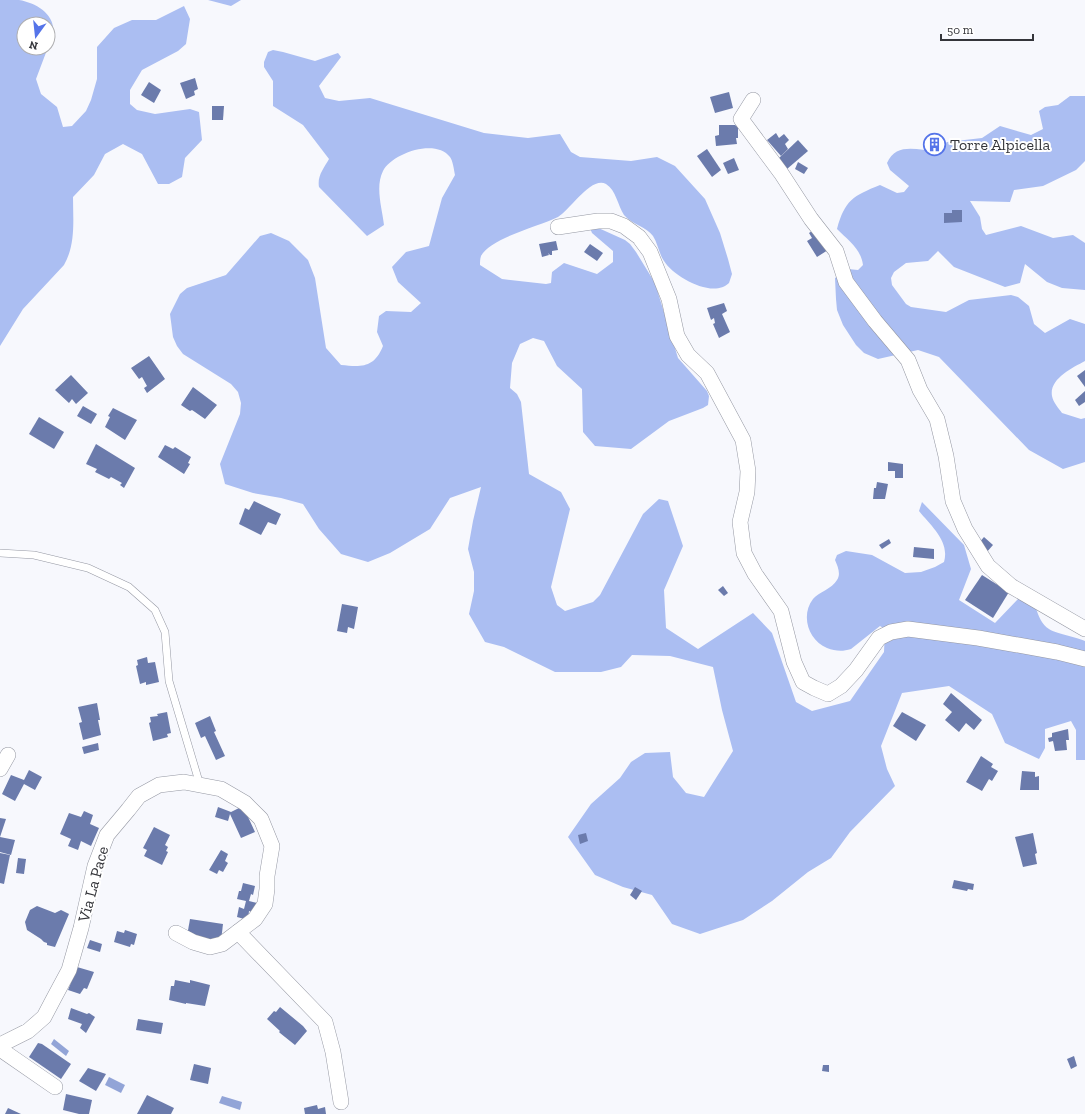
<svg xmlns="http://www.w3.org/2000/svg" width="1085" height="1114" font-family="'Zilla Slab',serif">
	<style>
		.forest { fill: #abbef2; fill-rule: evenodd }
		.water { fill: #92a4d7 }
		.building { fill: #6b7bac }
		.lines { fill: none; stroke-linecap: round; stroke-linejoin: round }
		.lane-casing { stroke: #9598a3; stroke-width: 8 }
		.street-casing { stroke: #9598a3; stroke-width: 16 }
		.lane { stroke: #fff; stroke-width: 7 }
		.street { stroke: #fff; stroke-width: 15 }
		.labels { text-anchor: middle; dominant-baseline: central; stroke-width: 4; stroke-linejoin: round; paint-order: stroke }
		.poi-label { font-size: 16px; fill: #34353a; stroke: #fff; text-anchor: start }
		.street-label { font-size: 16px; fill: #34353a; stroke: #fff }
	</style>
	<rect width="100%" height="100%" fill="#f7f8fd"/>
	<g class="forest">
		<path d="M0,0C6,0 13,0 19,0C37,3 56,15 53,34L36,79L41,94L57,107L63,127L72,126L86,111L91,100L97,79V47L114,28L132,20H156L184,6L190,19L186,44L178,51L142,70L130,90V104L137,110L155,114L190,109L199,112L202,140L185,158L182,177L169,184H158L142,154L123,144L105,154L94,175L73,197C73,219 76,244 64,265L23,309L0,346ZM24,24H48V48H24Z"/>
		<polygon points="208,0 241,0 231,6"/>
		<path d="M273,50L283,52L315,61L338,53L341,57L319,86L325,98L339,101L370,98L484,133L528,138L560,134L571,152L580,157L631,161L657,157L675,166L705,199L720,233L728,259L732,274L729,283C713,299 674,277 664,261C659,254 658,244 653,236C647,227 631,224 624,215C618,206 616,190 606,184C591,176 570,210 558,217C540,226 490,238 481,256C480,259 480,262 480,265L502,279L546,284L551,283L552,272L564,263L597,274L613,262V251L592,233L590,228L594,226L625,240L630,244L636,252L655,283L678,358L707,391L709,396L708,405L703,408L669,421L631,449L595,446L583,432L582,389L557,366L544,341L533,338L520,344L512,363L510,388L517,394L521,402L529,474L561,492L570,509L551,587L557,605L565,611L593,602L600,595L643,514L659,499L668,501L683,546L664,590L666,628L698,649L753,613L772,633L796,702L812,711L850,701L884,652L885,629L880,626L851,649C842,652 835,651 827,648C809,641 800,616 813,599C819,592 832,589 837,580C841,574 838,567 835,560L837,555L846,551L872,555L905,573L921,572L935,567L944,562C950,541 931,526 919,511L922,502L964,545L971,569L959,600L995,623L1020,597L1036,608C1038,615 1042,625 1049,629C1054,633 1076,637 1085,641V760H1076V730L1071,721L1045,729V748L1039,759L1005,743L992,714L949,686L902,693L881,746L887,769L895,786L850,832L831,858L808,872L772,901L743,920L700,934L672,924L652,895L623,887L595,875L568,837L591,804L620,778L631,762L645,753L670,752L673,777L686,793L704,797L733,751L722,710L713,667L670,656L632,655L621,667L601,672H555L504,647L485,642L469,614L474,591V572L468,549L473,521L481,487L450,498L430,529L390,553L368,562L341,554L319,529L303,504L281,498L253,493L225,484L220,464L240,414L241,403L238,392L231,384L183,354L177,346L173,337L170,314L180,294L187,288L226,275L260,236L271,233L289,241L308,260L315,278L326,348L341,365C362,367 374,368 383,346L377,332L379,316L386,311L411,312L421,303L398,282L392,267L406,252L429,246L442,198L455,175C454,170 453,161 450,157C436,138 392,153 383,171C375,187 382,208 384,225L367,236L319,187C317,176 324,168 329,159L303,125L273,106V81L264,67V62L268,52Z"/>
		<path d="M1070,96H1085V161L1076,170L1043,186L1014,190L1010,202L970,201L980,217L982,229L986,235L1021,226L1053,238L1073,235L1085,243V290L1062,288L1047,282L1025,264L1020,283L1005,287L954,267L938,251L928,261L906,263L894,272L891,278L892,285L906,304L911,307L946,312L969,300L1011,295L1018,297L1029,306L1034,324L1045,333L1070,319L1085,324V361C1072,368 1049,379 1052,396C1053,402 1059,409 1062,413L1081,419L1085,418V462L1063,469L1029,450L939,357L918,350L878,359L864,353L856,345L843,325L837,310L836,299L835,278L848,269L858,270L863,265C861,249 848,240 837,229C845,200 853,196 880,185L897,193L904,192L909,186L890,170L887,163C896,142 917,150 936,151L947,142L982,138L1000,126L1031,135L1043,129L1039,111L1045,107L1058,105Z"/>
	</g>
	<g class="water">
		<polygon points="54,1039 69,1051 66,1056 51,1044"/>
		<polygon points="109,1077 125,1085 121,1093 105,1085"/>
		<polygon points="222,1096 242,1102 240,1110 219,1103"/>
	</g>
	<g class="building">
		<polygon points="195,78 198,89 194,91 195,95 186,99 180,83"/>
		<polygon points="149,82 161,90 154,103 141,95"/>
		<polygon points="729,92 733,108 715,113 710,97"/>
		<polygon points="212,106 224,106 223,120 212,120"/>
		<polygon points="719,125 735,125 738,127 738,138 736,138 737,144 716,146 715,136 719,135"/>
		<polygon points="776,133 779,138 784,134 789,140 785,144 788,149 781,156 767,140"/>
		<circle cx="934" cy="145" r="8"/>
		<polygon points="798,140 808,151 787,169 779,158"/>
		<polygon points="707,149 721,170 712,177 697,156"/>
		<polygon points="734,158 739,170 728,174 723,163"/>
		<polygon points="798,162 808,168 804,174 795,169"/>
		<polygon points="952,210 962,210 962,222 944,223 944,213 952,213"/>
		<polygon points="815,229 828,250 817,257 807,241 812,238 809,233"/>
		<polygon points="556,241 558,250 552,251 552,255 550,255 548,253 549,255 542,257 539,244"/>
		<polygon points="590,244 603,253 597,261 584,252"/>
		<polygon points="724,303 727,311 722,314 730,332 719,338 713,324 715,323 714,318 711,320 707,308"/>
		<polygon points="149,356 165,379 147,393 144,388 147,386 142,377 139,379 131,368"/>
		<polygon points="1085,370 1085,387 1077,376"/>
		<polygon points="71,375 88,393 76,404 72,399 69,403 55,390"/>
		<polygon points="193,387 217,405 205,419 195,412 192,410 190,411 181,405"/>
		<polygon points="1085,391 1085,402 1079,406 1075,400"/>
		<polygon points="83,406 97,414 91,424 77,416"/>
		<polygon points="113,408 137,420 125,440 105,427 110,417 108,416"/>
		<polygon points="39,417 64,432 54,449 29,434"/>
		<polygon points="96,444 135,468 124,488 120,485 122,483 111,477 109,479 95,472 97,469 86,464"/>
		<polygon points="165,445 173,449 175,447 191,457 188,463 190,464 184,474 158,457"/>
		<polygon points="888,462 903,464 903,478 895,478 895,471 888,471"/>
		<polygon points="877,482 888,484 885,499 873,499 874,488 876,488"/>
		<polygon points="254,501 281,514 276,525 268,522 261,535 239,524 245,508 249,510"/>
		<polygon points="984,537 993,545 986,553 977,545"/>
		<polygon points="889,539 891,543 882,549 879,545"/>
		<polygon points="914,547 934,549 934,559 913,557"/>
		<polygon points="982,575 1009,592 993,618 965,600"/>
		<polygon points="723,586 728,593 724,596 718,590"/>
		<polygon points="342,604 358,607 354,629 348,627 347,633 337,631"/>
		<polygon points="147,657 148,663 155,662 159,682 146,685 146,682 140,684 136,666 138,665 137,660"/>
		<polygon points="951,693 982,720 974,730 966,723 959,732 945,720 952,712 943,704"/>
		<polygon points="97,703 100,720 98,720 101,735 83,740 79,723 82,722 78,707"/>
		<polygon points="167,712 171,733 167,734 168,737 153,741 149,723 151,722 150,717 158,716 157,714"/>
		<polygon points="902,712 926,725 916,741 893,726"/>
		<polygon points="210,716 216,731 214,732 225,756 216,760 205,736 201,738 195,723"/>
		<polygon points="1068,729 1069,740 1066,740 1067,750 1055,751 1053,741 1049,742 1048,738 1052,737 1052,733"/>
		<polygon points="98,743 99,750 84,754 82,747"/>
		<polygon points="981,756 993,764 991,767 998,771 992,781 989,779 982,791 966,782"/>
		<polygon points="29,770 42,777 35,790 24,784 15,801 2,794 11,775 24,780"/>
		<polygon points="1022,771 1035,772 1035,777 1039,776 1039,790 1020,790"/>
		<polygon points="243,806 255,832 241,838 230,814 228,821 215,817 218,807 231,812"/>
		<polygon points="84,811 93,815 90,824 99,828 91,846 81,841 78,850 68,846 71,839 60,834 69,813 81,817"/>
		<polygon points="0,818 6,819 0,837 15,840 11,855 0,852"/>
		<polygon points="154,827 170,835 165,845 168,847 166,851 168,852 162,865 144,856 147,850 143,848"/>
		<polygon points="586,833 588,841 580,844 578,835"/>
		<polygon points="1033,833 1037,853 1035,854 1037,864 1023,867 1015,837"/>
		<polygon points="221,850 228,854 225,861 228,863 223,872 219,870 217,874 209,870"/>
		<polygon points="0,853 10,855 4,884 0,883"/>
		<polygon points="18,858 26,859 24,874 16,873"/>
		<polygon points="954,880 974,884 973,890 968,889 967,891 952,888"/>
		<polygon points="243,883 255,886 253,895 251,894 249,901 257,903 255,913 249,911 248,920 237,917 239,907 244,909 246,901 237,899 239,891 241,891"/>
		<polygon points="635,887 642,891 636,900 630,895"/>
		<polygon points="37,906 55,913 61,910 69,914 55,947 47,945 47,943 44,942 41,939 27,930 25,922 30,910"/>
		<polygon points="190,919 223,924 221,941 187,936"/>
		<polygon points="125,930 137,934 134,945 131,944 130,947 114,942 117,931 124,933"/>
		<polygon points="90,940 102,944 100,952 87,948"/>
		<polygon points="77,967 94,972 87,989 84,988 80,994 68,990"/>
		<polygon points="175,980 190,983 190,980 210,985 205,1006 186,1003 186,1004 169,1000 171,986 174,986"/>
		<polygon points="280,1007 303,1026 307,1031 295,1045 280,1033 279,1032 280,1031 267,1019 274,1011 276,1012"/>
		<polygon points="71,1008 87,1014 89,1013 95,1017 86,1033 80,1028 82,1024 68,1019"/>
		<polygon points="138,1019 163,1023 161,1034 136,1030"/>
		<polygon points="38,1043 42,1044 71,1064 61,1079 29,1057"/>
		<polygon points="1074,1056 1077,1066 1071,1069 1067,1059"/>
		<polygon points="194,1064 211,1068 208,1084 190,1080"/>
		<polygon points="823,1065 829,1065 829,1072 822,1071"/>
		<polygon points="88,1068 106,1074 96,1091 79,1081"/>
		<polygon points="66,1094 92,1100 89,1114 79,1114 63,1110"/>
		<polygon points="147,1095 174,1108 171,1114 137,1114"/>
		<polygon points="317,1105 318,1109 325,1107 326,1114 305,1114 304,1108"/>
		<polygon points="8,1108 21,1114 5,1114"/>
	</g>
	<g class="lines">
		<defs>
			<polyline id="lane" points="0,553 34,555 88,568 129,587 155,610 165,632 169,681 200,785"/>
			<g id="street">
				<polyline points="753,100 741,119 781,173 811,219 836,251 846,282 875,321 908,360 920,390 937,419 946,456 953,501 965,529 988,566 1011,586 1085,629"/>
				<polyline points="558,227 598,221 611,221 624,226 639,237 650,252 669,299 677,336 688,355 707,373 743,440 748,471 747,492 740,522 744,553 755,574 781,611 794,662 803,682 814,688 828,694 841,686 856,670 879,638 891,632 908,629 978,638 1057,652 1085,659"/>
				<polyline points="0,769 8,755"/>
				<polyline points="238,932 325,1022 333,1052 341,1102"/>
				<polyline points="0,1045 28,1031 44,1017 54,998 69,970 81,928 95,866 107,835 128,810 139,796 159,785 184,782 221,789 245,803 261,819 272,846 267,876 267,889 265,904 255,919 222,944 210,947 193,942 176,933"/>
				<polyline points="0,1049 55,1087"/>
			</g>
		</defs>
		<use href="#lane" class="lane-casing"/>
		<use href="#street" class="street-casing"/>
		<use href="#lane" class="lane"/>
		<use href="#street" class="street"/>
	</g>
	<defs>
		<symbol id="building-ring" viewBox="-11 -11 22 22"><circle r="9.5" fill="#fff" stroke="#5574e9" stroke-width="1.5"/><path d="M-4-6H4V6H1V3H-1V6H-4ZM-2.5-4.3h1.7v1.8h-1.7ZM.8-4.3h1.7v1.8H.8ZM-2.5-1h1.7V.8h-1.7ZM.8-1h1.7V.8H.8Z" fill="#5574e9"/></symbol>
	</defs>
	<g fill-rule="evenodd">
		<use href="#building-ring" x="922" y="132" width="25" height="25"/>
	</g>
	<g class="labels">
		<g class="poi-label">
			<text x="950" y="144">Torre Alpicella</text>
		</g>
		<g class="street-label">
			<text transform="translate(93 884) rotate(-75)">Via La Pace</text>
		</g>
	</g>
	<g transform="translate(36 36) rotate(195)"><circle r="19" fill="#ffffff" stroke="#aeaeb0"/>
	<path d="M0-3L7 15L0 10L-7 15Z" fill="#5574e9"/>
	<text y="-6" font-size="11" font-weight="bold" text-anchor="middle" fill="#34353a">N</text>
	</g>
	<path d="M941 34v6h92v-6" fill="none" stroke="#34353a" stroke-width="2"/>
	<text x="947" y="34" font-size="12" fill="#34353a" stroke="#ffffff" stroke-width="3" paint-order="stroke">50 m</text>
</svg>
